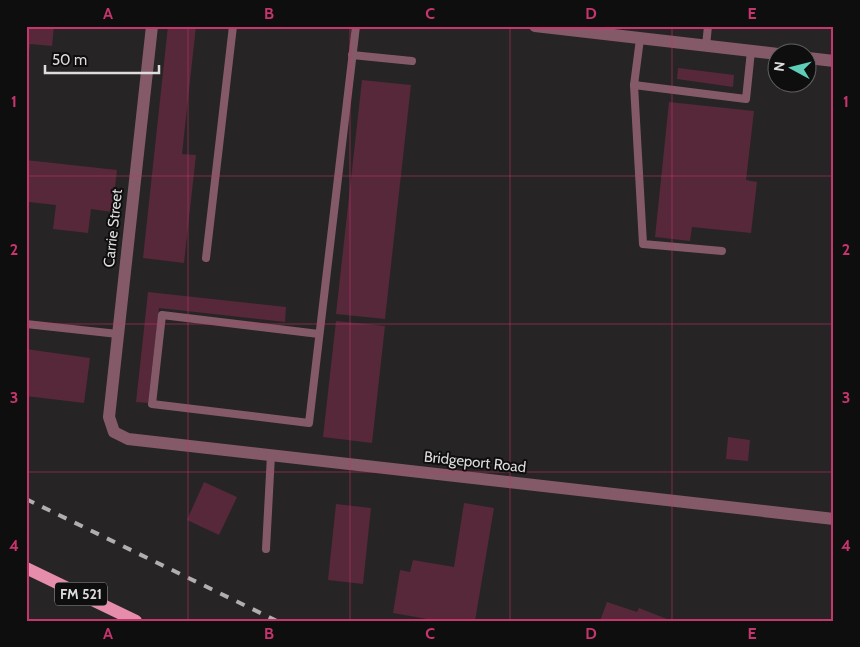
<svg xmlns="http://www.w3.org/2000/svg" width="860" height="647" font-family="Cabin,sans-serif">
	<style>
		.building { fill: #562839 }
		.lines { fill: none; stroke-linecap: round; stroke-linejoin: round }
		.service { stroke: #855a68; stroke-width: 8 }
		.minor { stroke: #855a68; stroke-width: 12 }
		.tertiary { stroke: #855a68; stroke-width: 12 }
		.primary { stroke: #e58daa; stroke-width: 12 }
		.rail { stroke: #b0aeae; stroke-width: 4; stroke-dasharray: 9 9; stroke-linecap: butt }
		.grid { fill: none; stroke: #c6356e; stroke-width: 1; stroke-opacity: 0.55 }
		.labels { text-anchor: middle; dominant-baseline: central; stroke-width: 4; stroke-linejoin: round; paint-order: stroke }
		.shield { fill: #0f0e0e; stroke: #a09e9e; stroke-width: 1 }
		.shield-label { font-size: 14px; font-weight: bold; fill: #dedcdc }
		.street-label { font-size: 15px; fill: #dedcdc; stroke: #0f0e0e }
		.neatline { fill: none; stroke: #c6356e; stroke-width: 2 }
		.grid-label { font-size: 16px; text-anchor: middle; font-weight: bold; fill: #c6356e }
	</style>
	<rect width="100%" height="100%" fill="#272425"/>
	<g class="building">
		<polygon points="26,26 54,26 52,46 30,44 28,61"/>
		<polygon points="168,26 196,26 182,154 196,155 184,263 143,258"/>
		<polygon points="678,68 734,75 733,87 677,79"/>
		<polygon points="362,80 411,85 385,319 336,314"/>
		<polygon points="669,102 754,111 746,180 757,182 751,233 692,227 690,241 655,237"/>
		<polygon points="26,160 117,170 112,212 91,209 88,233 53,229 56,205 29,202 26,214"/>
		<polygon points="148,292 286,307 285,322 159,308 148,403 136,402"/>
		<polygon points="336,321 385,326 372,443 323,437"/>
		<polygon points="26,349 90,358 84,403 26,396"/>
		<polygon points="728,437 750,440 748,461 726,459"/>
		<polygon points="204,482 237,497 219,535 187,520"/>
		<polygon points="464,503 494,508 475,621 438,621 393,613 400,570 410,572 413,560 454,567"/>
		<polygon points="336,504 371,508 363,584 328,580"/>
		<polygon points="607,602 637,612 639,608 672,621 600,621"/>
	</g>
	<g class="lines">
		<g class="service">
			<polyline points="640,39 634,85 746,99 751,51"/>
			<polyline points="706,46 708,26"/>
			<polyline points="352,55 412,61"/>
			<polyline points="634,85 643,244 722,251"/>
			<polyline points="206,258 233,26"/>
			<polyline points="26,324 118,334"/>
			<polyline points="319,334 162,315 152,404 309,423 356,26"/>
			<polyline points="266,549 271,455"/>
		</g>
		<polyline class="minor" points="152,26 109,417 114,432 128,439 834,519"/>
		<g class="tertiary">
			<polyline points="535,26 778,54"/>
			<polyline points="808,58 834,61"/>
		</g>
		<polyline class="primary" points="26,568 136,621"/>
		<polyline class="rail" points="26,499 277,621"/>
	</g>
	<path class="grid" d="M188,26V621M350,26V621M510,26V621M672,26V621M26,176H834M26,324H834M26,472H834"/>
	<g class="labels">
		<rect class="shield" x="55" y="582.5" width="52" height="23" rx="4"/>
		<g class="shield-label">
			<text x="81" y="594">FM 521</text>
		</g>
		<g class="street-label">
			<text transform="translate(113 228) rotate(-84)">Carrie Street</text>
			<text transform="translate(475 462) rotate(6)">Bridgeport Road</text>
		</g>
	</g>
	<rect width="860" height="647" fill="none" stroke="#0f0e0e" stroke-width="55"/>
	<g transform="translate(792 68) rotate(277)"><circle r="24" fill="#0f0e0e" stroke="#626060"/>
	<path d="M0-4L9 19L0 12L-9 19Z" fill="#5eceb8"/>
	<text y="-8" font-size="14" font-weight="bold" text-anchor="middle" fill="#dedcdc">N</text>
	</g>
	<path d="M45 65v8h114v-8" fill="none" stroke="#dedcdc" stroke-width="2.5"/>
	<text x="52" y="65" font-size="15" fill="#dedcdc" stroke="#0f0e0e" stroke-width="4" paint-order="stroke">50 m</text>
	<rect x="28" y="28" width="804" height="592" class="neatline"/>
	<g class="grid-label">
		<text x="108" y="19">A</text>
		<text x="269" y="19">B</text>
		<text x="430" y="19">C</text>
		<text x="591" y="19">D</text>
		<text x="752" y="19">E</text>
		<text x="14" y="107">1</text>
		<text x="846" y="107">1</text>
		<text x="14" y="255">2</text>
		<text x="846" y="255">2</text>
		<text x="14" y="403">3</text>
		<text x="846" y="403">3</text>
		<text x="14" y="551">4</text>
		<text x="846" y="551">4</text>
		<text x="108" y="639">A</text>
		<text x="269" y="639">B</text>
		<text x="430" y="639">C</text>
		<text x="591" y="639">D</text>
		<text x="752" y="639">E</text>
	</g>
</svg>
